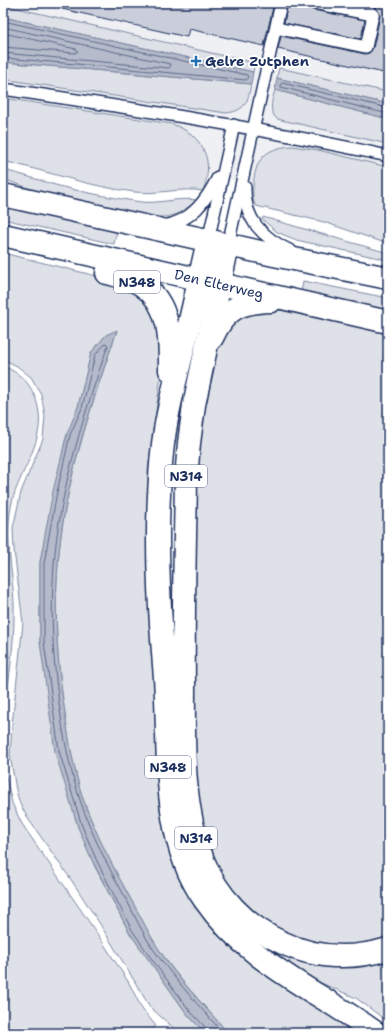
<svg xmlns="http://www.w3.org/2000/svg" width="391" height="1036" font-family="'Shantell Sans',sans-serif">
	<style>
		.built { fill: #eff0f4 }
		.green { fill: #dee1e7; stroke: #7c88a2 }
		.water { fill: #b5bbca; stroke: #77839f }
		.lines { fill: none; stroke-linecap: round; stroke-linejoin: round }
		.shore { stroke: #596789; stroke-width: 1 }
		.building { fill: #caceda; stroke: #1b2f5e }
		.service-casing { stroke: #1b2f5e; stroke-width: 14 }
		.primary-casing { stroke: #1b2f5e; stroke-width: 25 }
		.service { stroke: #fff; stroke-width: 11 }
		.primary { stroke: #fff; stroke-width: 22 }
		.poi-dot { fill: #1f6fb2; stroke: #fff; stroke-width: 1.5 }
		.labels { text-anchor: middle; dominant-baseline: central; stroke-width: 3.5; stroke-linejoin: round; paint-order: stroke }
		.shield { fill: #fff; stroke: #5f6d8e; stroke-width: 1 }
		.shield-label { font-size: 13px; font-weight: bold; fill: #1b2f5e }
		.poi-label { font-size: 14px; font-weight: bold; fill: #1b2f5e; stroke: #fff; text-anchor: start }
		.street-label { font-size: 14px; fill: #1b2f5e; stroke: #fff }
	</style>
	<rect width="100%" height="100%" fill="#fff"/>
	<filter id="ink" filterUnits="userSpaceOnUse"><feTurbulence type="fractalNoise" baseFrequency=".025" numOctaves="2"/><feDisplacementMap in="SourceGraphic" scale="8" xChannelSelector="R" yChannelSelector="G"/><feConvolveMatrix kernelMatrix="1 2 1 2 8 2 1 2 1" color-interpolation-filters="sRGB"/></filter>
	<g filter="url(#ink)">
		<polygon class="built" points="3,3 388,3 388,222 3,119"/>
		<g class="green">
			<polygon points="3,5 255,63 253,72 3,17"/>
			<path d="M3,62L251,84C248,101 246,111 226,113L3,79Z"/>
			<polygon points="279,68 388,92 388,104 277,78"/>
			<path d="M275,90L388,119V144L277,119C268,110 272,101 275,90Z"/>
			<path d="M3,98L172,124C203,135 215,160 203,191C180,187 158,195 135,192C90,187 47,171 3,161Z"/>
			<path d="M292,146L318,150L388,167V244L324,222L256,206C252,200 253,194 253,187C255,160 264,148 292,146Z"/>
			<path d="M3,170C22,174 41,181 59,186C86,193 114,198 141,202C160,204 178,197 197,200C178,216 171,218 147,217L43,193L3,179Z"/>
			<polygon points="3,205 117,231 114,244 3,219"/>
			<polygon points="263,217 388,253 388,260 296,240 277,232 262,219"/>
			<path d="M3,253L109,279L139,291L159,316L163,360L148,470L149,538L178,873L364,1033H228C205,1006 177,978 158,948C149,935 142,919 134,905C115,871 96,836 83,799C74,771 69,742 65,714C55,652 53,590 62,528C72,462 95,394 117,331L106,335L91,353L78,407L65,441L40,562V642L69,796L78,827L86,846L95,867L129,932L187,1014L205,1033H179L150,1007L100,924L70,878L29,820L20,804L16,790L10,755L12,725L23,623L14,550L13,528L21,492L43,439L45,416L41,394L31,377L17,366L3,359Z"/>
			<polygon points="303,281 388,298 388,311 301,293"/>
			<polygon points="270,309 289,311 388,333 388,941 376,945 307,945 252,917 213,865 195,799 191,648 196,579 197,457 205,402 218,343 239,316"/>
			<path d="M3,366C25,375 36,390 39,413C43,444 19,473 12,502C4,536 13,571 14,605C15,645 8,685 3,725Z"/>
			<polygon points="3,763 12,803 22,824 98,935 129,983 142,1009 156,1026 147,1033 3,1033"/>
			<polygon points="293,955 388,956 388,1022 356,998 286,968"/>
		</g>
		<g class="water">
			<polygon points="3,17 253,72 251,84 3,62"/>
			<polygon points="277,78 388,104 388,119 275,90"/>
			<path d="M117,330C95,394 72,460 62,528C53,590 55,651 65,713C69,742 74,771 83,799C96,835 115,871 134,905C142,919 149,934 158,948C176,978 205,1006 228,1033H205L187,1014L129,932L92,860L78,827L55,752L40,642V562L53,491L67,434L78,407L91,353L106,335Z"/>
		</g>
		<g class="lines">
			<g class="shore">
				<polyline points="3,21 247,75 248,77 246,80 88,65 3,58"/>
				<polyline points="3,27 170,64 171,66 169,68 3,53"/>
				<polyline points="3,33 76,49 78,51 75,53 3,47"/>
				<polyline points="388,108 282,83 280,85 281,87 388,114"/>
				<path d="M207,1033V1029L190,1011L153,961L132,930L121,909L96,859L82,826L59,751L44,642V563L57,492L70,435L82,408L95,355L106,343L108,345C88,403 67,467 58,528C49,592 51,653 61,717C65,745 71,773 80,800C91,833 107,865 124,895C134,914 143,935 156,953C176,981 200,1007 223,1033"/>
			</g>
		</g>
		<g class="building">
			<polygon points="63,3 274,3 264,46 189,29 187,37 62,9"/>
			<polygon points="288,3 307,3 309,8 313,10 365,20 361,39 284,23"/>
			<polygon points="371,3 388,3 388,74 278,49 281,36 365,54 369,53 373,48 380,16 378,10"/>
		</g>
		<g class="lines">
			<defs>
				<g id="service">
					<polyline points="361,3 373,15"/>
					<polyline points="276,28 366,47 373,15 314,3"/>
					<path d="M3,89C132,108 261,128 388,156"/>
					<path d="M245,187C244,220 263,238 291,251"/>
					<path d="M163,226C191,222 206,201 218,177"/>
					<polyline points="208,241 234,125"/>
					<polyline points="228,245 281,3"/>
				</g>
				<g id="primary">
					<polyline points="3,195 274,255 388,278"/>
					<polyline points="3,235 388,322"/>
					<path d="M208,241C200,275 193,310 184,345C177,376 168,406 164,437C161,456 160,476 159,495C156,556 160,617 165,678C170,751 160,836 204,899C248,963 315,989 376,1033"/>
					<path d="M228,245L194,405L189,443L186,479C185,546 183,614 184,681C184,740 181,804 203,860C217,896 246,926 281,942C316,959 351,960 388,949"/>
					<path d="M107,273C118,276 132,278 142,285C171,304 170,340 170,370"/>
					<path d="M212,338C225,308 240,302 271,301"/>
				</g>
			</defs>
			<use href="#service" class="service-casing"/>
			<use href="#primary" class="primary-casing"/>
			<use href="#service" class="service"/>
			<use href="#primary" class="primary"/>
		</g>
	</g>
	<path class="poi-dot" d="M194 55h4v4h4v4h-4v4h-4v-4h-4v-4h4z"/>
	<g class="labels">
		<g class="shield">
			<rect x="114" y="271" width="46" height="22" rx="3"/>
			<rect x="165" y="465" width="42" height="22" rx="3"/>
			<rect x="145" y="756" width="46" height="22" rx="3"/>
			<rect x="175" y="827" width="42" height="22" rx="3"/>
		</g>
		<g class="shield-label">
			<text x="137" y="282">N348</text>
			<text x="186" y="476">N314</text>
			<text x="168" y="767">N348</text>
			<text x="196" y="838">N314</text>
		</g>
		<g class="poi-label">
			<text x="205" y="61">Gelre Zutphen</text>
		</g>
		<g class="street-label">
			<text transform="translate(219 284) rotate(13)">Den Elterweg</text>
		</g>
	</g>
	<rect width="391" height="1036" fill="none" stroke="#fff" stroke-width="16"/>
	<rect x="8" y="8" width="375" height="1020" fill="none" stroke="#1b2f5e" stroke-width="1.5" filter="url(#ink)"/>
</svg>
